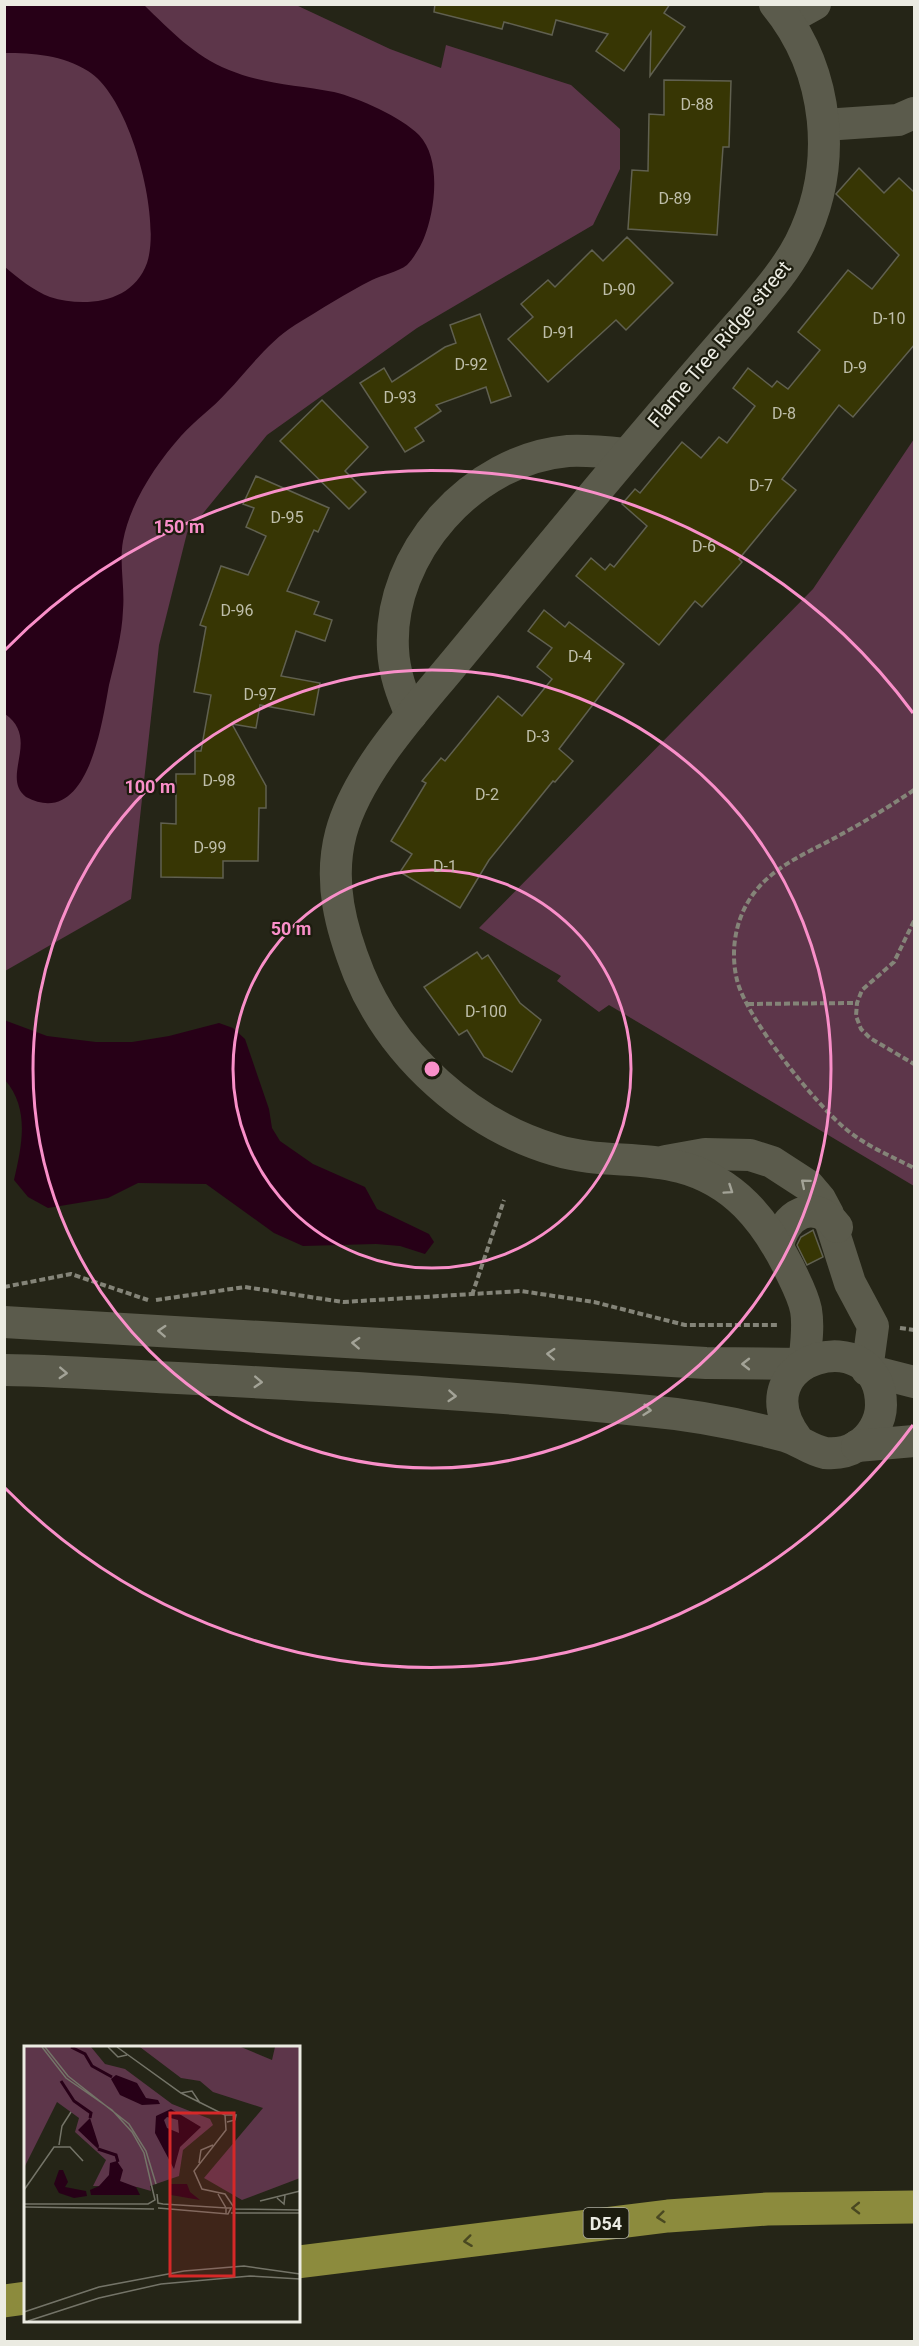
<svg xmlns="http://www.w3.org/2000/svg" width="919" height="2346" font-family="Roboto,sans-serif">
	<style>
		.green { fill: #5d364a }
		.water { fill: #270017 }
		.building { fill: #373604; stroke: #606050; stroke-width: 1.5 }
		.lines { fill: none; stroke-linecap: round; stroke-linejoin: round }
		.path { stroke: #848478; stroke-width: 4; stroke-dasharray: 6 3; stroke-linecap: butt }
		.minor { stroke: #5b5b4c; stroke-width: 32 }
		.highway { stroke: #8c8b3d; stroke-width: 33 }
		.oneway { stroke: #a3a397 }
		.oneway2 { stroke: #494821 }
		.ring { fill: none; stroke: #f98fc9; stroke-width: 3 }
		.labels { text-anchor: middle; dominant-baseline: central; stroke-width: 4.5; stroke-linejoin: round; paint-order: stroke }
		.number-label { font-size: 16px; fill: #bebeaa }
		.shield { fill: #1c1c0e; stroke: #adada2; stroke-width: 1.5 }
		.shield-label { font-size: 18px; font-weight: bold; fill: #ebebe2 }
		.street-label { font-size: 20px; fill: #ebebe2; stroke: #1c1c0e }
		.inset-river { fill: none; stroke: #270017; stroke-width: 3 }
		.inset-road { fill: none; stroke: #747468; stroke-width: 1.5 }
		.view { fill: #d62828; fill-opacity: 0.15; stroke: #d62828; stroke-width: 3 }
		.inset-edge { fill: none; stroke: #ebebe2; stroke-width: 3 }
		.centre { fill: #f98fc9; stroke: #1c1c0e; stroke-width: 3 }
		.ring-label { font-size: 18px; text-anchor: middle; font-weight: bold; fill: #f98fc9; stroke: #1c1c0e; stroke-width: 4.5; stroke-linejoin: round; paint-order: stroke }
	</style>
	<rect width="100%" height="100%" fill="#252517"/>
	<g class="green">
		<polygon points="5,5 296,5 390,49 441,68 446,45 571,85 620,129 620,169 593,225 417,328 267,435 187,533 159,645 131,899 5,971"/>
		<polygon points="914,439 914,1186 609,1005 599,1012 557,981 561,976 479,928 813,589"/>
	</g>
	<g class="water">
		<path d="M5,4L144,5C170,30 194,56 229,70C263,84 298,85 334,92C359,98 401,117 419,135C442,159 435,211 424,238C421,246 413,259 407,265C398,272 382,275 372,280C346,293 320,310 295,325C269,341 248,370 227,392C213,408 195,420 181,436C156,464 130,503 123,541C119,563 125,587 123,610C122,636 115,660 109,685C102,723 88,830 26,797C0,777 41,739 5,714V267C18,278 34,291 50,297C85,308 133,303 147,263C162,218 130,96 88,71C63,55 33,53 5,53Z"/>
		<path d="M4,1020L47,1036L96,1042H132L169,1036L219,1023L233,1028L245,1039L269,1109L272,1128L280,1141L313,1164L365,1187L377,1209L429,1234L434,1242L425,1254L400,1246L376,1244L303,1246L274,1233L206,1184L138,1183L108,1198L48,1208L28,1197L14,1180C22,1145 30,1109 5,1080Z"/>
	</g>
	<g class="building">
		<polygon points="435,4 670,4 664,13 685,27 650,76 651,32 624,71 596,51 608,34 556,20 552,35 504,22 502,29 434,12"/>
		<polygon points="664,80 731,81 729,147 723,147 717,235 628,229 632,170 648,171 649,114 664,115"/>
		<polygon points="859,168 884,193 899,178 915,193 915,344 853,417 839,405 782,479 796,490 739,559 742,562 702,607 695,601 659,645 576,576 591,558 605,570 610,564 614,567 647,526 622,504 635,489 640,493 682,442 701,458 719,437 727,443 755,406 733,388 748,368 772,387 777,381 788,389 820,350 798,332 848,270 872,289 899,255 836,194"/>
		<polygon points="627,237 673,283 626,330 616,320 548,382 508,339 533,317 521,304 548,280 555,287 592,250 603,261"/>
		<polygon points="480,314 511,396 491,403 486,387 436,405 441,411 415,428 424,441 405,452 360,383 384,368 392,382 445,347 456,343 450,325"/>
		<polygon points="322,400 368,447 345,471 366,492 349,509 280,441"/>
		<polygon points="256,476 329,508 318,532 314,530 287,591 319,602 314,614 332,620 325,641 296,631 281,676 320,683 314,715 260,705 256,728 232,724 266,786 266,808 259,808 258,861 223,861 223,878 161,877 161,823 176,824 176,774 195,774 195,751 201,751 211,695 194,692 206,627 200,625 221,566 248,575 266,536 246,527 254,508 243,504"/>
		<polygon points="544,610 565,627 569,622 624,664 559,749 573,761 555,782 553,781 489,860 460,908 400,872 412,854 391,841 426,783 422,781 441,758 445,761 498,696 522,716 552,679 537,667 552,648 528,631"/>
		<polygon points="477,952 482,959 488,955 520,1003 541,1020 512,1072 484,1057 467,1030 459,1035 424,987"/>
		<polygon points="813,1230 823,1257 807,1265 797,1245 801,1237"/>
	</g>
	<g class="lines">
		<g class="path">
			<path d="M914,790C890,806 866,821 840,835C810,852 776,864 754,893C735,918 730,951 737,980C746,1018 816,1105 847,1130C868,1147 891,1156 914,1168"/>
			<polyline points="914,921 894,962 862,990 857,1003 856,1016 861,1029 870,1038 914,1064"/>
			<polyline points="748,1004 857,1003"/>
			<polyline points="4,1287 71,1274 148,1300"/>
			<polyline points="472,1295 504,1200"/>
			<polyline points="156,1300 245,1287 343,1302 521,1291 594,1302 685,1325 778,1325"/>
			<polyline points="900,1328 914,1330"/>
		</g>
		<g class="minor">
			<polyline points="788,19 815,4"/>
			<polyline points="824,125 898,120 914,113"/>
			<path d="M411,715C402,694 394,673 393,649C388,553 473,459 568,451C588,450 607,452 627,454"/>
			<polyline points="666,1161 705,1154 750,1155 772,1162 809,1186 820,1199 828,1214 850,1283 873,1326 867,1370 914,1382"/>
			<path d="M778,1247C783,1214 815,1197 837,1227"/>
			<path d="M4,1322L706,1363L804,1364C806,1346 809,1327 806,1310C803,1295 795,1281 789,1268C765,1220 734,1181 680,1167C640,1156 598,1163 555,1150C470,1125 393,1056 359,974C341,929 328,882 341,833C357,774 411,715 450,668C523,580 595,491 670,404C693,377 717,349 741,322C762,297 785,272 800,243C839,166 830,71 775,4"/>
			<path d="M4,1370C75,1371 145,1377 216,1380C360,1388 505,1396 648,1411C694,1415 740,1424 785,1436C799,1440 810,1450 825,1453C836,1454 848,1452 857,1446C871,1438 881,1421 881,1405C881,1319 737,1357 797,1439"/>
			<polyline points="857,1446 914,1441"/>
		</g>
		<g class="highway">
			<polyline points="298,2262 668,2216 767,2209 914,2207"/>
			<polyline points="4,2301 26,2298"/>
		</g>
	</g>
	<defs><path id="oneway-chevron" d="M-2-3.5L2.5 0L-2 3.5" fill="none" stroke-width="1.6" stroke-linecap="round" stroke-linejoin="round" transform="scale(1.5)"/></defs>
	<g class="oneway">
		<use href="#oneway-chevron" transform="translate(805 1183) rotate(-140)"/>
		<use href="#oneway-chevron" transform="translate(729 1190) rotate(34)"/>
		<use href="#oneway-chevron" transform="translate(162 1331) rotate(-177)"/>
		<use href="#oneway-chevron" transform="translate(356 1343) rotate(-177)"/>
		<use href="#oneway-chevron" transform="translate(551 1354) rotate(-177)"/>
		<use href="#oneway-chevron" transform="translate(746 1364) rotate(-180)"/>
		<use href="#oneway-chevron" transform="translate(63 1373) rotate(3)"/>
		<use href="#oneway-chevron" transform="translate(258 1382) rotate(3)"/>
		<use href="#oneway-chevron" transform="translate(452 1396) rotate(4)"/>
		<use href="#oneway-chevron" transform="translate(647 1410) rotate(6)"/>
	</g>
	<g class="oneway2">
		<use href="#oneway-chevron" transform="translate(856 2208) rotate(179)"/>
		<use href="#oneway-chevron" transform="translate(661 2217) rotate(174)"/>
		<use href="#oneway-chevron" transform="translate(468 2241) rotate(173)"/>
	</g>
	<g class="ring">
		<circle cx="432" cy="1069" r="199"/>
		<circle cx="432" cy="1069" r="399"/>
		<path d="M913 1425A598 598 0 0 1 5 1488M5 650A598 598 0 0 1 913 713"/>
	</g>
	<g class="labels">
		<g class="number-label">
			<text x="697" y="104">D-88</text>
			<text x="675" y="198">D-89</text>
			<text x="619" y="289">D-90</text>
			<text x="889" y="318">D-10</text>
			<text x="559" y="332">D-91</text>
			<text x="471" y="364">D-92</text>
			<text x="855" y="367">D-9</text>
			<text x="400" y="397">D-93</text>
			<text x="784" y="413">D-8</text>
			<text x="761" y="485">D-7</text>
			<text x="287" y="517">D-95</text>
			<text x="704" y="546">D-6</text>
			<text x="237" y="610">D-96</text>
			<text x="580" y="656">D-4</text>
			<text x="260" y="694">D-97</text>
			<text x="538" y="736">D-3</text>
			<text x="219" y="780">D-98</text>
			<text x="487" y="794">D-2</text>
			<text x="210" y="847">D-99</text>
			<text x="445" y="866">D-1</text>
			<text x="486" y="1011">D-100</text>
		</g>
		<rect class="shield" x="583.5" y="2208" width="45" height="30" rx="4.5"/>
		<g class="shield-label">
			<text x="606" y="2223">D54</text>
		</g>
		<g class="street-label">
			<text transform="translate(719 344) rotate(-50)">Flame Tree Ridge street</text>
		</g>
	</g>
	<g transform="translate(24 2046)">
		<rect width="276" height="276" fill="#252517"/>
		<path d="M0,1H67L81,18L101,23L148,58L186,73L189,79L159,104L155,130L126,140L127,145L113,141L69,140L82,114L51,86L55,72L33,56L0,122ZM116,1H217L248,14L251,1H276V132L218,154L180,132L239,62L189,46L176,35L157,32Z" fill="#5d364a"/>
		<path d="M92,29L113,37L122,52L134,54L136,58L118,59L96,49L87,33ZM147,63L177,81L156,101L150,123L131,87L132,70ZM143,71L154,74L155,87L143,82L140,74ZM66,72L75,100L74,103L54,84ZM93,115L99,124L96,135L112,141L116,149H67L66,144L75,140L85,129L86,117ZM35,124H39L44,136L41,141L62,145L63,150L50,152L35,147L30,138ZM163,138L166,146L176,154L147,149L145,138Z" fill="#270017" fill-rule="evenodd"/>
		<path class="inset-river" d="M47,1L61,8L68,20L88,31M37,35L50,55L67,67L66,72M74,103L92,109L94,116"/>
		<path class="inset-road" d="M21,1L44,30L105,78L122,105L132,138M84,1L94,11L103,9M93,1L157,47L201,69L202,84L170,125L178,143L201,148L211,163L276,164M157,47L168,45L176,57M201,69H212L211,74L203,76M35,99L38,80L47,66M175,117L177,104L189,99M0,144L30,101H46L59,115M133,148L134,157L139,158L202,162L194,148M253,152L260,158L261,149M236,155L276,145M0,158H124L131,154L120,107L108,86L88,64L42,32L18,1M0,161L130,163M134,162L204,168L207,162H202V167M207,167H276M0,266L75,241L160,225L220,220L276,228M4,275L75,252L137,238L226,230L276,233"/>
		<path class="view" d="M146,67H210V230H146Z"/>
		<rect width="276" height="276" class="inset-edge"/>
	</g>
	<circle cx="432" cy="1069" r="9" class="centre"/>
	<g class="ring-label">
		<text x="179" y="533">150 m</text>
		<text x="150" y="793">100 m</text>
		<text x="291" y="935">50 m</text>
	</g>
	<rect width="919" height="2346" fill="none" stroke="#ebebe2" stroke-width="12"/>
</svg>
